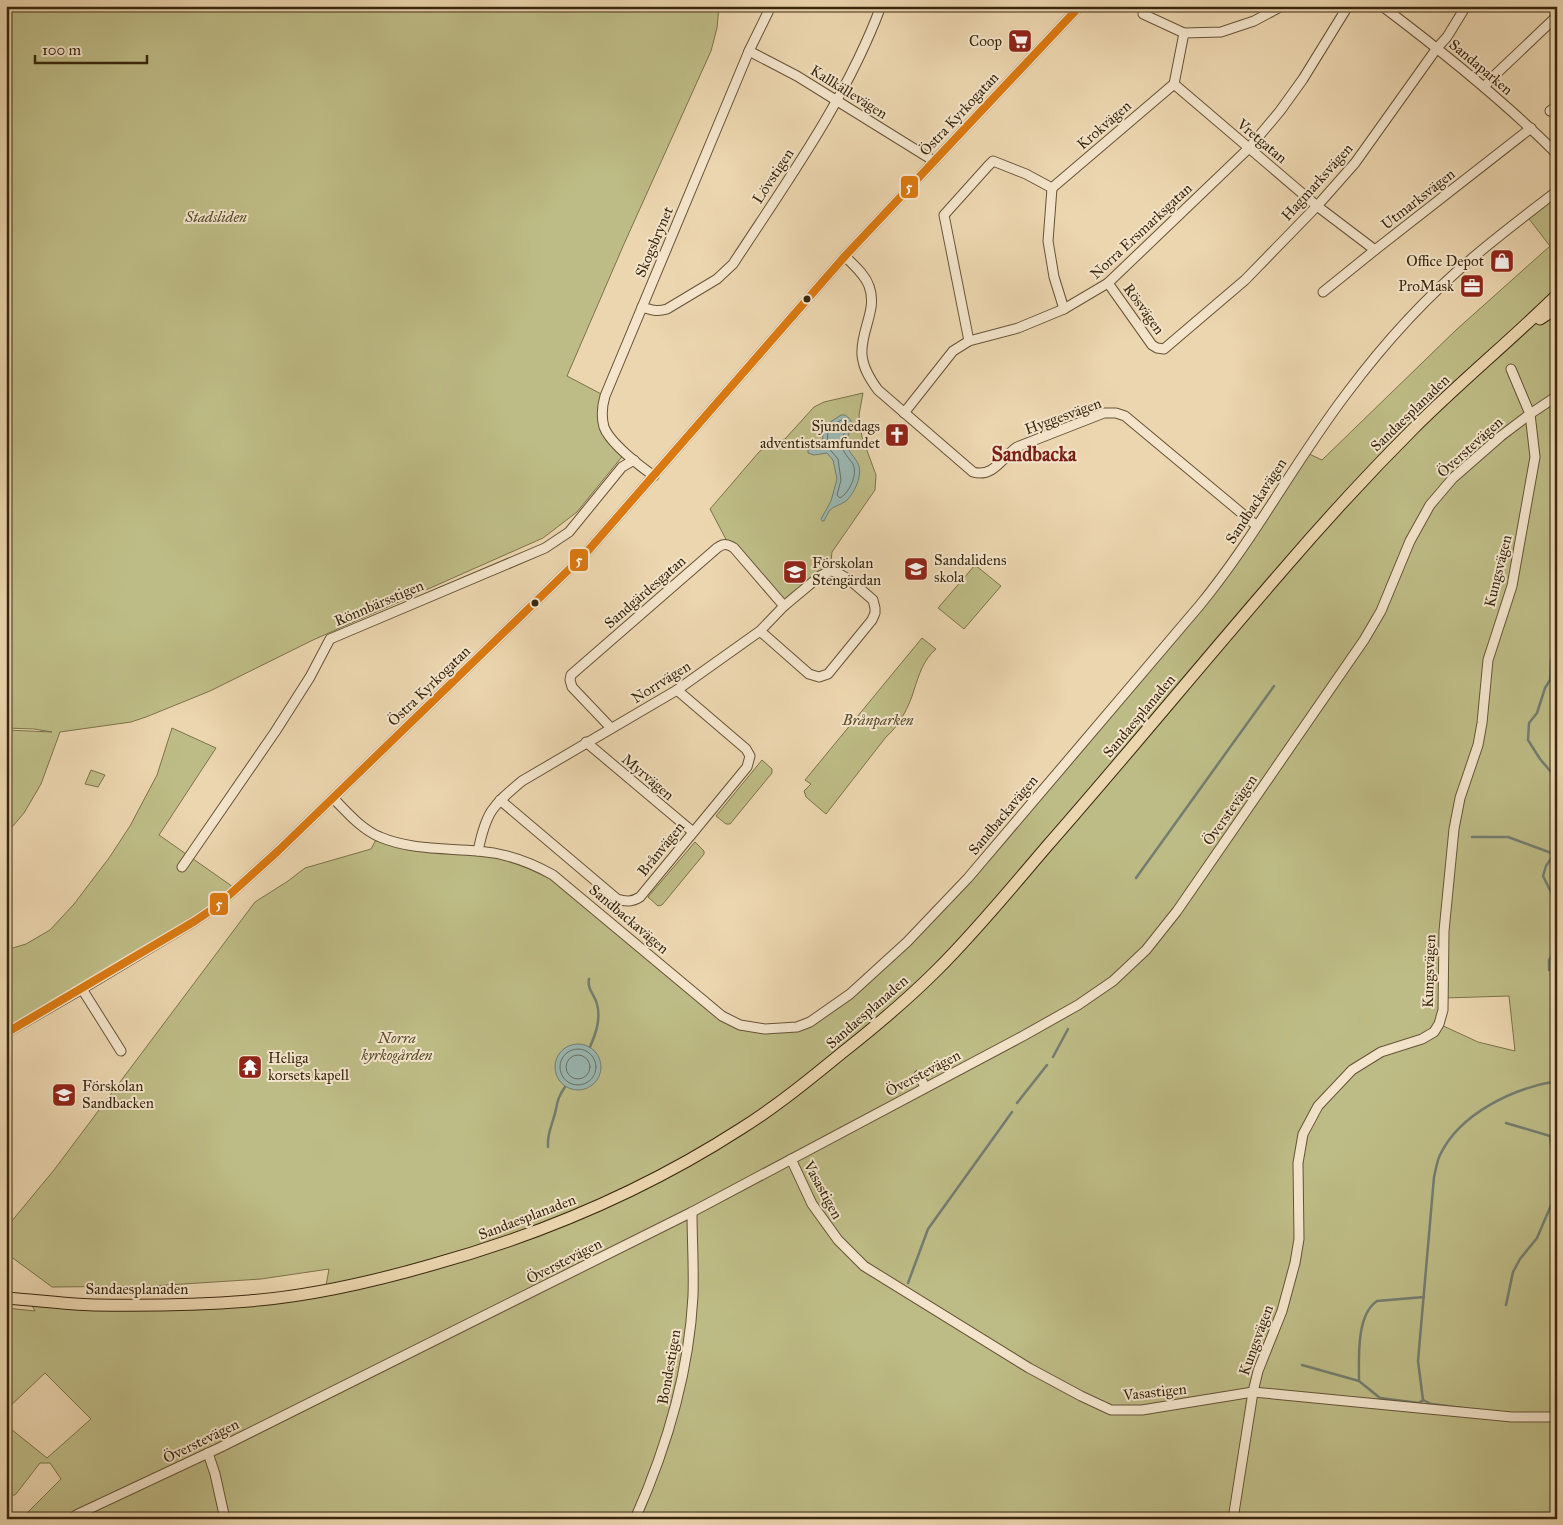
<svg xmlns="http://www.w3.org/2000/svg" width="1563" height="1525" font-family="'IM FELL Great Primer',serif">
	<style>
		.green { fill: #bebc86; stroke: #7c724a; fill-rule: evenodd }
		.water { fill: #9ab7b3; stroke: #737d71 }
		.lines { fill: none; stroke-linecap: round; stroke-linejoin: round }
		.shore { stroke: #6a6f60; stroke-width: 1 }
		.stream { stroke: #737d71; stroke-width: 2.5 }
		.minor-casing { stroke: #665336; stroke-width: 11 }
		.major-casing { stroke: #39270e; stroke-width: 13 }
		.minor { stroke: #f3e4cb; stroke-width: 9 }
		.major { stroke: #ecd6af; stroke-width: 11 }
		.bus-1-casing { stroke: #f3e4cb; stroke-width: 11 }
		.bus-1 { stroke: #da7911; stroke-width: 8 }
		.bus-dot { fill: #39270e; stroke: #f3e4cb; stroke-width: 2 }
		.labels { text-anchor: middle; dominant-baseline: central; stroke-width: 4; stroke-linejoin: round; paint-order: stroke }
		.poi-label { font-size: 15px; fill: #39270e; stroke: #f3e4cb; text-anchor: end }
		.street-label { font-size: 15px; fill: #39270e; stroke: #f3e4cb }
		.park-label { font-size: 15px; font-style: italic; fill: #5a4c2c; stroke: #f3e4cb }
		.district-label { font-size: 20px; font-weight: bold; fill: #7a1f14; stroke: #f3e4cb }
		.line-badge { stroke: #f3e4cb; stroke-width: 2 }
		.badge-label { font-size: 14px; text-anchor: middle; font-weight: bold; fill: #fff }
	</style>
	<rect width="100%" height="100%" fill="#ecd6af"/>
	<filter id="stains"><feTurbulence type="fractalNoise" baseFrequency=".004" numOctaves="4"/><feColorMatrix values="0 0 0 0 .2 0 0 0 0 .09 0 0 0 0 .02 0 0 0 .5 -.17"/></filter>
	<radialGradient id="worn" r=".72"><stop offset=".6" stop-color="#630" stop-opacity="0"/><stop offset="1" stop-color="#630" stop-opacity=".3"/></radialGradient>
	<g class="green">
		<polygon points="6,6 719,6 717,28 711,51 624,244 567,376 605,396 602,417 625,453 577,512 543,538 313,640 210,691 146,717 131,722 60,732 41,784 24,813 6,834 6,730 52,732 34,729 6,728"/>
		<path d="M1557,191V1519H21L61,1479L50,1463H40L16,1494L6,1499V1425L47,1458L91,1419L45,1373L6,1410V1308L35,1311L29,1300L183,1304L325,1291L329,1269L261,1279L152,1286L52,1287L6,1253V1228L54,1170L255,902L288,881L305,868L371,849L378,836L534,865L722,1016L765,1029L810,1022L907,942L1200,605L1305,452L1322,460L1456,330L1550,246L1526,215ZM1509,996L1515,1051L1478,1042L1439,1024L1444,998Z"/>
		<polygon points="863,393 859,415 862,437 876,475 875,490 832,552 830,571 784,606 729,545 710,509 759,452 771,443 785,439 814,407 824,402"/>
		<polygon points="975,565 1001,586 964,629 938,608"/>
		<path d="M922,638L936,649C923,660 919,675 914,690C909,707 899,726 886,737L826,814L806,797L804,791L811,784L805,780Z"/>
		<polygon points="172,728 216,748 159,835 236,889 217,906 6,1033 6,950 26,944 50,930 74,904 109,858 130,826 157,775"/>
		<polygon points="762,760 772,769 772,773 730,824 726,824 716,816"/>
		<polygon points="91,770 105,775 98,787 85,784"/>
		<polygon points="695,842 704,851 704,854 662,905 658,906 648,897"/>
	</g>
	<g class="water">
		<path d="M841,415H845C859,424 847,431 847,442C846,451 856,457 859,466C862,477 854,494 846,501C841,505 833,506 829,511C827,514 826,518 824,521H822L821,519L831,501L837,479L833,460L827,453L814,455L808,453V450L810,448L822,444L824,426Z"/>
		<circle cx="578" cy="1067" r="23"/>
	</g>
	<g class="lines">
		<g class="shore">
			<path d="M842,420L846,422C848,431 841,435 842,444C842,452 849,458 853,464C858,475 849,493 840,498L837,495L841,480L838,459L827,446L828,428Z"/>
			<circle cx="578" cy="1067" r="18"/>
			<circle cx="578" cy="1067" r="12"/>
		</g>
		<g class="stream">
			<polyline points="1557,649 1554,651 1551,660 1550,680 1545,688 1537,713 1529,723 1528,740 1540,759 1557,779"/>
			<polyline points="1472,837 1508,837 1554,854"/>
			<polyline points="1557,850 1546,866 1543,876 1557,904"/>
			<polyline points="1136,878 1274,686"/>
			<polyline points="1549,970 1549,960 1557,949"/>
			<path d="M589,979C587,990 595,995 597,1004C601,1019 596,1033 590,1047"/>
			<polyline points="1053,1057 1068,1029"/>
			<polyline points="1017,1103 1047,1065"/>
			<path d="M548,1147C547,1136 550,1130 553,1120C558,1106 555,1101 565,1087"/>
			<polyline points="908,1283 928,1229 1012,1112"/>
			<polyline points="1506,1305 1513,1272 1520,1259 1537,1238 1555,1196 1557,1187 1550,1136 1506,1123"/>
			<polyline points="1302,1365 1359,1381"/>
			<path d="M1423,1400L1419,1403L1380,1398L1359,1381C1359,1358 1356,1315 1377,1301L1424,1297"/>
			<path d="M1462,1408L1431,1404L1423,1400L1418,1361L1434,1177C1436,1169 1437,1161 1440,1155C1460,1113 1514,1088 1557,1081"/>
		</g>
		<defs>
			<g id="minor">
				<path d="M1382,6C1443,52 1503,100 1557,154"/>
				<polyline points="1143,14 1184,33 1221,32 1254,21 1282,6"/>
				<polyline points="1184,33 1174,84 1317,206 1375,250"/>
				<polyline points="749,51 797,76 934,161"/>
				<polyline points="1484,87 1496,74 1557,16"/>
				<polyline points="1550,111 1557,106"/>
				<polyline points="1052,188 1174,84"/>
				<polyline points="1052,188 1048,241 1054,277 1064,309"/>
				<path d="M845,256C853,265 865,274 869,286C878,310 860,331 862,355C863,368 870,379 878,390L973,472C993,478 1002,458 1017,447L1104,413H1116L1125,416L1257,526"/>
				<polyline points="1108,283 1152,345 1157,348 1164,349 1245,280 1317,206 1355,163 1437,48 1447,37 1466,6"/>
				<polyline points="1323,292 1375,250 1531,128"/>
				<path d="M642,307C651,310 657,312 667,309L717,279L733,264C787,181 846,100 881,6"/>
				<polyline points="969,341 944,215 988,166 993,161 1026,174 1052,188"/>
				<polyline points="904,413 953,351 969,341 1018,328 1064,309 1108,283 1249,148 1280,111 1303,79 1348,6"/>
				<path d="M654,476C640,466 610,443 604,427C601,416 602,406 605,396L749,51L771,6"/>
				<path d="M611,728L572,687L570,680L571,675L717,548C724,543 728,544 734,548L784,606"/>
				<polyline points="586,742 693,832"/>
				<path d="M333,798C346,811 362,830 380,837C411,850 444,848 478,851C505,853 530,862 553,875L722,1016L740,1025L765,1029L797,1027L810,1022L850,994L907,942L968,878L1200,605C1255,538 1295,461 1347,393C1385,342 1428,295 1476,255C1502,233 1530,212 1557,191"/>
				<path d="M500,800L617,899C626,902 632,902 640,897L747,767L750,756L746,749L677,690"/>
				<path d="M478,851C486,812 492,806 522,781L677,690L760,631L784,606L820,576L830,571L836,572L850,580L873,600L875,608V613L872,620L828,674L819,677L809,674L760,631"/>
				<polyline points="182,867 275,732 310,677 330,639 545,548 569,532 622,467 634,460"/>
				<polyline points="82,989 121,1051"/>
				<polyline points="6,1033 82,989 195,921 217,906 278,851 586,553 845,256 1080,6"/>
				<polyline points="919,1075 925,1087"/>
				<polyline points="791,1159 812,1204 838,1240 864,1266 1029,1368 1081,1396 1111,1410 1142,1410 1253,1392 1512,1417 1557,1417"/>
				<polyline points="208,1453 215,1474 225,1519"/>
				<polyline points="76,1515 221,1447 692,1212 1023,1036 1078,1005 1113,981 1146,950 1177,911 1364,640 1381,611 1410,541 1430,505 1453,478 1501,436 1530,414 1557,396"/>
				<path d="M635,1519C667,1447 689,1374 693,1296C694,1268 692,1240 692,1212"/>
				<polyline points="1233,1519 1253,1392 1258,1371 1282,1311 1295,1263 1299,1239 1298,1163 1303,1134 1318,1106 1352,1070 1381,1052 1422,1039 1434,1032 1439,1024 1443,1010 1444,931 1454,829 1460,798 1478,745 1482,723 1488,660 1512,586 1535,457 1530,414 1511,369"/>
			</g>
			<g id="major">
				<polyline points="1540,319 1557,308"/>
				<path d="M6,1298C35,1300 65,1304 94,1305C145,1306 198,1305 249,1301C311,1296 372,1282 431,1265C540,1235 646,1190 742,1128C777,1106 810,1079 843,1052C876,1026 908,999 938,969C977,930 1012,887 1048,845C1127,755 1203,662 1282,571C1324,522 1368,474 1414,428C1460,382 1510,341 1557,295"/>
			</g>
		</defs>
		<use href="#minor" class="minor-casing"/>
		<use href="#major" class="major-casing"/>
		<use href="#minor" class="minor"/>
		<use href="#major" class="major"/>
		<defs>
			<polyline id="bus-1" points="6,1033 195,921 217,906 278,851 586,553 845,256 1080,6"/>
		</defs>
		<use href="#bus-1" class="bus-1-casing"/>
		<use href="#bus-1" class="bus-1"/>
	</g>
	<defs>
		<symbol id="supermarket-square" viewBox="-11 -11 22 22"><rect x="-9" y="-9" width="18" height="18" rx="4" fill="#8f2418" stroke="#f3e4cb"/><path d="M-6-5.5h2.5l.6 2H6L4.5 2H-2.5L-4.4-4H-6ZM-1.5 3.2a1.3 1.3 0 1 0 .1 0ZM3 3.2a1.3 1.3 0 1 0 .1 0Z" fill="#fff"/></symbol>
		<symbol id="shop-square" viewBox="-11 -11 22 22"><rect x="-9" y="-9" width="18" height="18" rx="4" fill="#8f2418" stroke="#f3e4cb"/><path d="M-5-2.5h2.3a2.7 3.5 0 0 1 5.4 0H5L5.5 6h-11ZM-1.5-2.5h3a1.5 2.3 0 0 0-3 0Z" fill="#fff"/></symbol>
		<symbol id="office-square" viewBox="-11 -11 22 22"><rect x="-9" y="-9" width="18" height="18" rx="4" fill="#8f2418" stroke="#f3e4cb"/><path d="M-6-3h4V-5.5h4V-3h4V5H-6ZM-1-4.5V-3h2v-1.5ZM-6 0V1H6V0Z" fill="#fff"/></symbol>
		<symbol id="church-square" viewBox="-11 -11 22 22"><rect x="-9" y="-9" width="18" height="18" rx="4" fill="#8f2418" stroke="#f3e4cb"/><path d="M-1.2-6h2.4v3.5h3.3v2.4h-3.3V6h-2.4V-.1h-3.3v-2.4h3.3Z" fill="#fff"/></symbol>
		<symbol id="school-square" viewBox="-11 -11 22 22"><rect x="-9" y="-9" width="18" height="18" rx="4" fill="#8f2418" stroke="#f3e4cb"/><path d="M0-5L7-2L0 1L-7-2ZM-4 1L0 2.5L4 1V4Q0 6-4 4Z" fill="#fff"/></symbol>
		<symbol id="temple-square" viewBox="-11 -11 22 22"><rect x="-9" y="-9" width="18" height="18" rx="4" fill="#8f2418" stroke="#f3e4cb"/><path d="M0-6L5-2H3V0L6.5 2.5H4V6H1.5V3h-3V6H-4V2.5H-6.5L-3 0V-2H-5Z" fill="#fff"/></symbol>
	</defs>
	<g fill-rule="evenodd">
		<use href="#supermarket-square" x="1006" y="27" width="28" height="28"/>
		<use href="#shop-square" x="1488" y="247" width="28" height="28"/>
		<use href="#office-square" x="1458" y="272" width="28" height="28"/>
		<use href="#church-square" x="883" y="421" width="28" height="28"/>
		<use href="#school-square" x="902" y="555" width="28" height="28"/>
		<use href="#school-square" x="781" y="558" width="28" height="28"/>
		<use href="#temple-square" x="236" y="1053" width="28" height="28"/>
		<use href="#school-square" x="50" y="1081" width="28" height="28"/>
	</g>
	<g class="bus-dot">
		<circle cx="807" cy="299" r="4.5"/>
		<circle cx="535" cy="603" r="4.5"/>
	</g>
	<g class="labels">
		<g class="poi-label">
			<text x="1002" y="41">Coop</text>
			<text x="1484" y="261">Office Depot</text>
			<text x="1454" y="286">ProMask</text>
			<text x="880" y="426">Sjundedags<tspan x="880" dy="17">adventistsamfundet</tspan></text>
			<text x="934" y="560" text-anchor="start">Sandalidens<tspan x="934" dy="17">skola</tspan></text>
			<text x="812" y="563" text-anchor="start">Förskolan<tspan x="812" dy="17">Stengärdan</tspan></text>
			<text x="268" y="1058" text-anchor="start">Heliga<tspan x="268" dy="17">korsets kapell</tspan></text>
			<text x="82" y="1086" text-anchor="start">Förskolan<tspan x="82" dy="17">Sandbacken</tspan></text>
		</g>
		<g class="street-label">
			<text transform="translate(1481 67) rotate(40)">Sandaparken</text>
			<text transform="translate(849 92) rotate(32)">Kallkällevägen</text>
			<text transform="translate(959 114) rotate(-47)">Östra Kyrkogatan</text>
			<text transform="translate(1104 125) rotate(-41)">Krokvägen</text>
			<text transform="translate(1262 141) rotate(40)">Vretgatan</text>
			<text transform="translate(773 176) rotate(-57)">Lövstigen</text>
			<text transform="translate(1317 182) rotate(-48)">Hagmarksvägen</text>
			<text transform="translate(1418 199) rotate(-38)">Utmarksvägen</text>
			<text transform="translate(1141 231) rotate(-43)">Norra Ersmarksgatan</text>
			<text transform="translate(654 242) rotate(-67)">Skogsbrynet</text>
			<text transform="translate(1144 309) rotate(54)">Rösvägen</text>
			<text transform="translate(1410 413) rotate(-44)">Sandaesplanaden</text>
			<text transform="translate(1063 416) rotate(-20)">Hyggesvägen</text>
			<text transform="translate(1470 447) rotate(-42)">Överstevägen</text>
			<text transform="translate(1256 501) rotate(-57)">Sandbackavägen</text>
			<text transform="translate(1498 571) rotate(-76)">Kungsvägen</text>
			<text transform="translate(645 592) rotate(-41)">Sandgärdesgatan</text>
			<text transform="translate(379 603) rotate(-23)">Rönnbärsstigen</text>
			<text transform="translate(661 682) rotate(-32)">Norrvägen</text>
			<text transform="translate(429 686) rotate(-44)">Östra Kyrkogatan</text>
			<text transform="translate(1139 716) rotate(-50)">Sandaesplanaden</text>
			<text transform="translate(648 777) rotate(40)">Myrvägen</text>
			<text transform="translate(1230 810) rotate(-55)">Överstevägen</text>
			<text transform="translate(1003 815) rotate(-50)">Sandbackavägen</text>
			<text transform="translate(661 849) rotate(-51)">Brånvägen</text>
			<text transform="translate(629 919) rotate(40)">Sandbackavägen</text>
			<text transform="translate(1429 971) rotate(-88)">Kungsvägen</text>
			<text transform="translate(867 1012) rotate(-41)">Sandaesplanaden</text>
			<text transform="translate(923 1073) rotate(-28)">Överstevägen</text>
			<text transform="translate(823 1190) rotate(61)">Vasastigen</text>
			<text transform="translate(527 1217) rotate(-21)">Sandaesplanaden</text>
			<text transform="translate(564 1261) rotate(-27)">Överstevägen</text>
			<text x="137" y="1289">Sandaesplanaden</text>
			<text transform="translate(1256 1340) rotate(-70)">Kungsvägen</text>
			<text transform="translate(669 1367) rotate(-80)">Bondestigen</text>
			<text transform="translate(1155 1392) rotate(-6)">Vasastigen</text>
			<text transform="translate(201 1441) rotate(-26)">Överstevägen</text>
		</g>
		<g class="park-label">
			<text x="216" y="217">Stadsliden</text>
			<text x="878" y="720">Brånparken</text>
			<text x="397" y="1038">Norra<tspan x="397" dy="17">kyrkogården</tspan></text>
		</g>
		<g class="district-label">
			<text x="1034" y="454">Sandbacka</text>
		</g>
	</g>
	<g class="line-badge">
		<rect x="900" y="175" width="19" height="24" rx="5" fill="#da7911"/>
		<rect x="569" y="548" width="20" height="24" rx="5" fill="#da7911"/>
		<rect x="209" y="892" width="20" height="24" rx="5" fill="#da7911"/>
	</g>
	<g class="badge-label">
		<text x="909" y="192">5</text>
		<text x="579" y="565">5</text>
		<text x="219" y="909">5</text>
	</g>
	<rect width="1563" height="1525" fill="none" stroke="#ecd6af" stroke-width="25"/>
	<rect x="8" y="8" width="1548" height="1510" fill="none" stroke="#39270e" stroke-width="2.5"/>
	<rect x="12" y="12" width="1538" height="1500" fill="none" stroke="#39270e"/>
	<path d="M35 55v8h112v-8" fill="none" stroke="#39270e" stroke-width="2.5"/>
	<text x="42" y="55" font-size="15" fill="#39270e" stroke="#f3e4cb" stroke-width="4" paint-order="stroke">100 m</text>
	<rect width="100%" height="100%" filter="url(#stains)"/>
	<rect width="100%" height="100%" fill="url(#worn)"/>
</svg>
